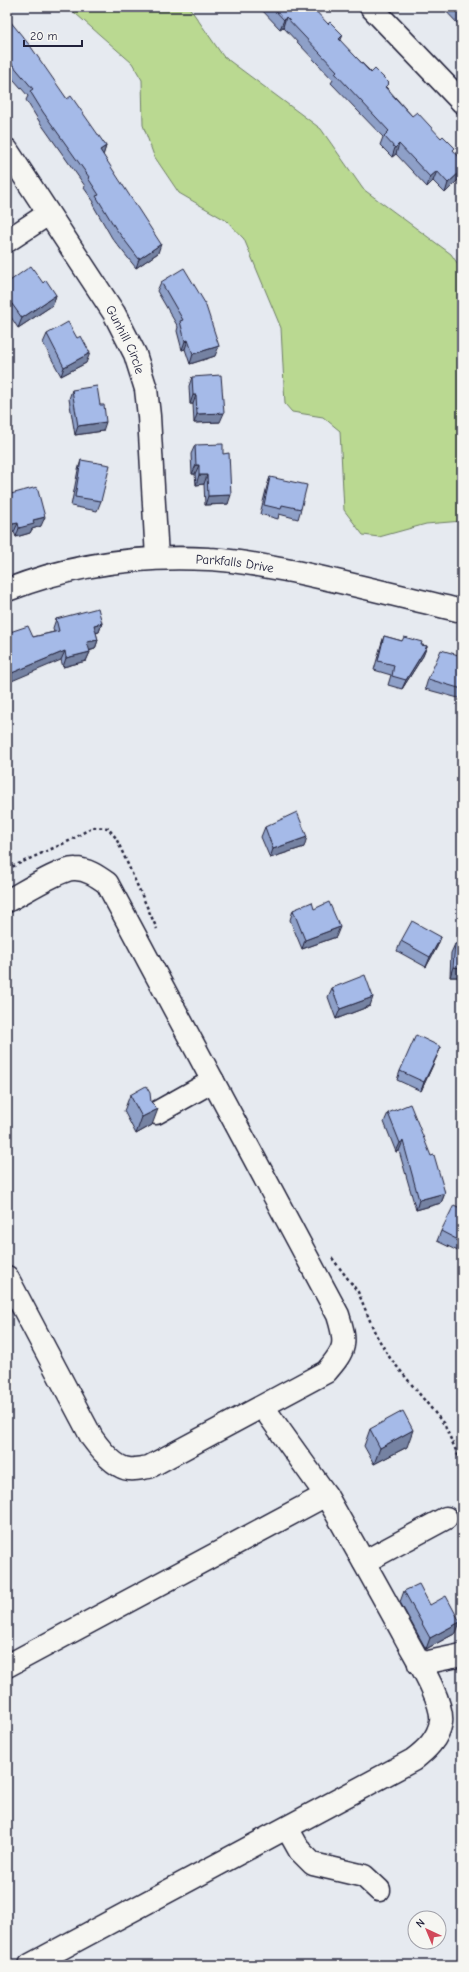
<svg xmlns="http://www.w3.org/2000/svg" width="469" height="1972" font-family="'Comic Neue',sans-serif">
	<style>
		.green { fill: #bad991; stroke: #6e7e66 }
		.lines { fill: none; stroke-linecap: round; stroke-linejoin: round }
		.minor-casing { stroke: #22223b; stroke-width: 25 }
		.path { stroke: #22223b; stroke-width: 2.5; stroke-dasharray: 3 3; stroke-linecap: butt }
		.minor { stroke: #f6f6f2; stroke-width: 22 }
		.wall { fill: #8ea0c8; stroke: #22223b }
		.shaded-wall { fill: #7482a2; stroke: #22223b }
		.building { fill: #a5bae8; stroke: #22223b }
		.labels { text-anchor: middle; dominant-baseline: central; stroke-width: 4; stroke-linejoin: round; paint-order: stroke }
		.street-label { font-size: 13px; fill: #22223b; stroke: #f6f6f2 }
	</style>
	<rect width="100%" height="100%" fill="#e6eaf0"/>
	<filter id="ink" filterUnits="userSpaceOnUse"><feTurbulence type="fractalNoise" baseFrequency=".025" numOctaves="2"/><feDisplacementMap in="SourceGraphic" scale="8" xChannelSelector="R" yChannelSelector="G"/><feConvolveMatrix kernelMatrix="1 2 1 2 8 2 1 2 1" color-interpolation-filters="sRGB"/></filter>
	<g filter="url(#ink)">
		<polygon class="green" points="68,7 189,7 223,56 321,129 363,189 451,254 462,270 462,521 426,524 379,537 363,535 344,510 340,431 323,417 292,412 285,404 281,328 244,239 227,221 179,193 154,156 143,125 142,80 132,63"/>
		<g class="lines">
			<defs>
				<g id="minor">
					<polyline points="371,7 462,102"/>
					<path id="s1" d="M7,150L114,313L135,354L146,389L149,416L157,558"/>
					<polyline points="7,241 48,214"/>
					<path id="s2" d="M7,590C73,564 139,555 209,559C238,560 268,567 296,572C352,584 407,598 462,611"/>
					<path d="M7,901C21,894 61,868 75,869C87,869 97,876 107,883L338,1315C347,1344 346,1349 326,1372L149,1467C142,1468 135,1470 129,1469C115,1468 100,1449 92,1438L7,1277"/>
					<polyline points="156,1113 213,1081"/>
					<polyline points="263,1407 326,1495"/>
					<polyline points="364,1562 446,1518"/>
					<polyline points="419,1664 462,1655"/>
					<path d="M7,1666L326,1495C352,1541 378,1587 403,1633C413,1653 444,1700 441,1722C438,1739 426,1750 413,1760L30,1965"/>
					<polyline points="287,1828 300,1851 313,1864 364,1876 379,1890"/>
				</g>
			</defs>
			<use href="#minor" class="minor-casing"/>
			<g class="path">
				<polyline points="7,869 69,841 93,827 108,828 116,838 157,929"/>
				<polyline points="332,1258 358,1292 376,1335 390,1358 444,1424 462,1464"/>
			</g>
			<use href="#minor" class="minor"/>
		</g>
		<g class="wall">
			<polygon points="259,7 312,7 340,41 387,88 412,116 453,151 462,160 462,176 445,193 433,181 427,187 396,154 392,157 380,145 383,137 331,83 333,80 283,27 280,29"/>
			<polygon points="442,7 462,7 462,34 457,29 459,25"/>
			<polygon points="7,24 67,99 106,146 103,155 158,253 136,268 112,238 93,205 94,202 84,188 85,186 39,121 26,100 28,96 7,72"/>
			<polygon points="161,282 215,356 190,364 185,349 182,350 177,331 178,327 157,291"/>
			<polygon points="7,283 43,283 56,295 53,305 18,328 7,311"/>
			<polygon points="47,334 77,338 86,363 61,376 43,343"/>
			<polygon points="192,377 220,422 194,423 193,404 190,404 189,386"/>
			<polygon points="72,390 103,431 75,435 69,399"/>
			<polygon points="195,445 223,454 228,504 205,505 204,484 196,485 195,474 192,474 191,454"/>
			<polygon points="81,460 101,501 97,511 71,506 78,470"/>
			<polygon points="270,477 301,509 298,519 279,514 278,519 260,514 267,486"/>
			<polygon points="7,495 41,526 32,529 30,533 16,537 14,532 7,534"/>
			<polygon points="56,619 102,623 99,632 96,633 98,640 95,649 89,651 90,652 86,661 63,667 61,660 33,637 54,632 53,628"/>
			<polygon points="384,636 402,641 427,646 423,656 402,689 388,685 391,675 374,670 381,645"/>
			<polygon points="462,656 462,699 425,689 428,679"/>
			<polygon points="265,827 304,847 270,858 261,837"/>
			<polygon points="314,909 336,937 302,949 290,920 293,910"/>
			<polygon points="441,937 437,947 426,967 397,951 401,941"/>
			<polygon points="455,944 462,944 462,977 450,977 451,953"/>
			<polygon points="332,988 370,1006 336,1019 328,997"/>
			<polygon points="441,1047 437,1056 421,1091 397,1080 400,1071"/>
			<polygon points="130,1095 152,1125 136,1134 124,1111"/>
			<polygon points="388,1113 431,1156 445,1193 441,1203 416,1210 399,1151 396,1152 384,1122"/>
			<polygon points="462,1209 462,1253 437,1241 441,1231"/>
			<polygon points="370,1429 407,1447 374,1464 364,1446"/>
			<polygon points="404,1591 430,1605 456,1633 426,1649 400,1602"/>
		</g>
		<g class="shaded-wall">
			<polygon points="286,17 283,27 280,29 284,20"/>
			<polygon points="343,35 339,44 339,39"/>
			<polygon points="399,144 396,154 392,157 395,148"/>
			<polygon points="106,146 103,156 100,150"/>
			<polygon points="462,170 462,176 445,193 448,183"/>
			<polygon points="437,171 433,181 427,187 430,177"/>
			<polygon points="161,244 158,253 136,268 139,259"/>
			<polygon points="56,295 53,305 18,328 22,318"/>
			<polygon points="188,340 185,349 182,350 185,341"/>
			<polygon points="219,346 215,356 190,364 193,354"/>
			<polygon points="90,353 86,363 61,376 64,367"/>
			<polygon points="193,395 196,395 193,404 190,404"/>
			<polygon points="224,413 220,422 194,423 197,414"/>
			<polygon points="106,422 103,431 75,435 78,426"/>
			<polygon points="196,465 199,465 195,474 192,474"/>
			<polygon points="199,475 207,475 204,484 196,485"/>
			<polygon points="231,495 228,504 205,505 208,496"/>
			<polygon points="45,517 41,526 32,529 30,533 16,537 19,528 33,520"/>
			<polygon points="18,523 14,532 7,534 7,525"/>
			<polygon points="102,623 99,632 91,634 94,625"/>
			<polygon points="98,640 95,649 84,652 87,642"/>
			<polygon points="427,646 423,656 402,689 406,680"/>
			<polygon points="65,651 61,660 7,683 7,675"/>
			<polygon points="90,652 86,661 63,667 66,658"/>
			<polygon points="307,837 304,847 270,858 273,849"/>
			<polygon points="340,927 336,937 302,949 305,940"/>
			<polygon points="441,937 437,947 426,967 430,957"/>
			<polygon points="453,967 462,968 462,977 450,977"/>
			<polygon points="373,997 370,1006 336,1019 340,1009"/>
			<polygon points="441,1047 437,1056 421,1091 424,1082"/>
			<polygon points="158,1109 152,1125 136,1134 142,1117"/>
			<polygon points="403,1141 399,1151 396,1152 400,1143"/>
			<polygon points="445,1193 441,1203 416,1210 419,1200"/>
			<polygon points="413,1430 407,1447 374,1464 380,1448"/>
			<polygon points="460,1622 456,1633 426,1649 430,1638"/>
		</g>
		<g class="building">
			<polygon points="272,7 312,7 328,24 330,22 343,35 339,39 371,73 375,69 389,83 385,87 412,116 417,112 441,138 443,136 455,148 453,150 462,160 462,170 448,183 437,171 430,177 399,144 395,148 384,136 389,131 335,73 337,71 286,17 284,20"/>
			<polygon points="454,7 462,7 462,15"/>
			<polygon points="10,21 31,47 67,99 71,96 106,146 100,150 161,244 139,259 116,229 96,196 99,195 88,178 89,177 43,112 30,91 33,89 7,58 7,24"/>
			<polygon points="31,266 43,283 46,280 56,295 22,318 7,297 7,283"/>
			<polygon points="184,268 205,303 219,346 193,354 188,340 185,341 180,321 183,320 161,282"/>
			<polygon points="68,322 77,338 81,336 90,353 64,367 47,334"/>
			<polygon points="221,375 224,413 197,414 196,395 193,395 192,377"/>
			<polygon points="97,386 100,405 104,405 106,422 78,426 72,390"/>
			<polygon points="223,444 223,454 229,453 231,495 208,496 207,475 199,475 199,465 196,465 195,445"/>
			<polygon points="81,460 110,465 101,501 75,497"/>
			<polygon points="270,477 307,485 301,509 282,505 281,509 264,505"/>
			<polygon points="37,487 45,517 33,520 34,524 19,528 18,523 7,525 7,495"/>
			<polygon points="98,608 102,623 94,625 98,640 87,642 90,652 66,658 65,651 7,675 7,633 28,626 33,637 59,631 56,619"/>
			<polygon points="384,636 402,641 404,637 422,642 421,645 427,646 406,680 392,676 394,665 378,661"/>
			<polygon points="441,650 462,656 462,689 428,679"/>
			<polygon points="297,812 307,837 273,849 265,827"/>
			<polygon points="312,902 314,909 329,902 340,927 305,940 293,910"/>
			<polygon points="412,921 441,937 430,957 401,941"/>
			<polygon points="455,944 462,944 462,968 453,967"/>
			<polygon points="365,975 373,997 340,1009 332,988"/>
			<polygon points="416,1035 441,1047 424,1082 400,1071"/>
			<polygon points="146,1086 150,1093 151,1102 158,1109 142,1117 130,1095"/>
			<polygon points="410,1104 431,1156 434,1155 445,1193 419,1200 403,1141 400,1143 388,1113"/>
			<polygon points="454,1205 462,1209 462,1242 441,1231"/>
			<polygon points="403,1411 413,1430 380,1448 370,1429"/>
			<polygon points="419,1584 430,1605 446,1596 460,1622 430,1638 404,1591"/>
		</g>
	</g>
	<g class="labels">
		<g class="street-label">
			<text stroke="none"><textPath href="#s1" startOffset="224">Gunhill Circle</textPath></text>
			<text stroke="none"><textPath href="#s2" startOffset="232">Parkfalls Drive</textPath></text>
		</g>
	</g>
	<rect width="469" height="1972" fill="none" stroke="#f6f6f2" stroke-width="24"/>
	<rect x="12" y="12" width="445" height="1948" fill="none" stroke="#22223b" stroke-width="1.5" filter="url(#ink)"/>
	<g transform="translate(427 1930) rotate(316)"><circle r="19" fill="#f6f6f2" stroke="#a1a1a9"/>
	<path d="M0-3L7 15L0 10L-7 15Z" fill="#d1495b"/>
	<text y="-6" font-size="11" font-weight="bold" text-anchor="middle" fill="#22223b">N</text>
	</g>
	<path d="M24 40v6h58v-6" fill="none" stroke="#22223b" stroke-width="2"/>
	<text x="30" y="40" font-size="12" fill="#22223b" stroke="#f6f6f2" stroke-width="3" paint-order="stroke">20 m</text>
</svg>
